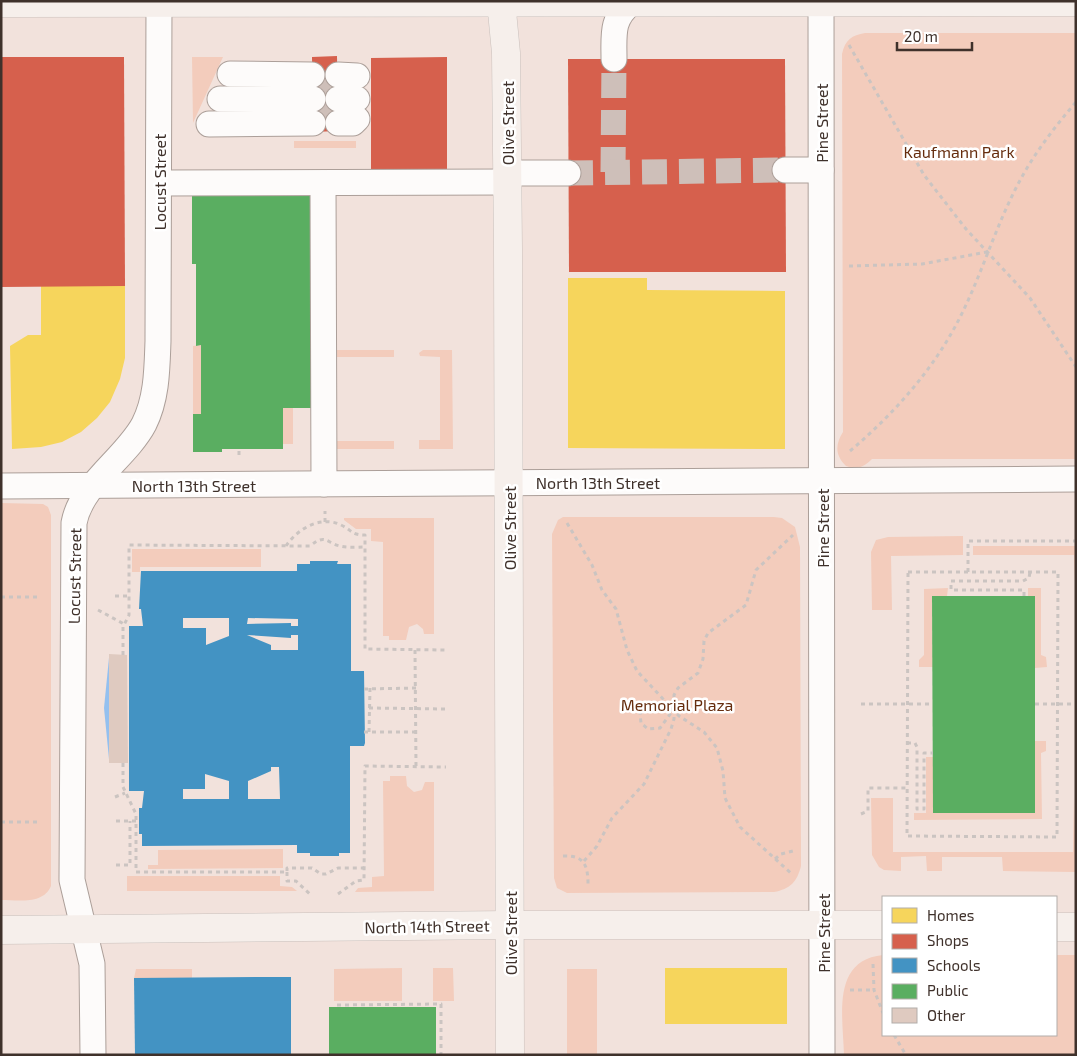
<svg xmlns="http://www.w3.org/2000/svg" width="1077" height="1056" font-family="'Exo 2',sans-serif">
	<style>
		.green { fill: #f3ccbc }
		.water { fill: #94c0ef }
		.homes { fill: #f6d55c }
		.shops { fill: #d6604d }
		.schools { fill: #4393c3; fill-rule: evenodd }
		.public { fill: #5aae61 }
		.building { fill: #dfcac0 }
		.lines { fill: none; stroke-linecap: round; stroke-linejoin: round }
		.minor-tunnel { stroke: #cebfb9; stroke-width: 25; stroke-dasharray: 25 12; stroke-linecap: butt }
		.minor-casing { stroke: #ac9f99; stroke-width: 27 }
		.major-casing { stroke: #c9c0bc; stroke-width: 29 }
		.path { stroke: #cbc4c1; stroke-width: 3; stroke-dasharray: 4 4; stroke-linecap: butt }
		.minor { stroke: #fdfbfa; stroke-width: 25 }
		.major { stroke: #f6efeb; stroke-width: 28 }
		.labels { text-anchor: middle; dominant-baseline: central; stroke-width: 5; stroke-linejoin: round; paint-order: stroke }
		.street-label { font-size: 16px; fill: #3f312b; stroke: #fff }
		.park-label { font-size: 16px; fill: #662d0e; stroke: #fff }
	</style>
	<rect width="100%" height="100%" fill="#f2e2dc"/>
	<g class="green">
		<path d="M865,33H1076V459H872C864,467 857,470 846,466C835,455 835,445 843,432L842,54C845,40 852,35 865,33Z"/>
		<polygon points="192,57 223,57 193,123"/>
		<rect x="294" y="141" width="62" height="7"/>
		<polygon points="201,345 201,414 193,414 193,346"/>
		<rect x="332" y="350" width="62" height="7"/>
		<polygon points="423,350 452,350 453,449 419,449 419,440 440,440 440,357 420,356 419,353"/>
		<rect x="283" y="408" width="10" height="36"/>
		<rect x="333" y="441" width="61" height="8"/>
		<path d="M1,503L43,504L48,507L51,515V886C43,905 18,900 1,900Z"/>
		<path d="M563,517H774L782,518L795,527L800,547L801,866C797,882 790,889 774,892L567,893L557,888L554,878L552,534L558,520Z"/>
		<polygon points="344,518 434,518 434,634 424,634 423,629 417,624 409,627 406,640 389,640 389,636 383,636 383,542 371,541 371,529 356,529 344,520"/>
		<polygon points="963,536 963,555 891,556 892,610 872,610 871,552 876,540 888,537"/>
		<polygon points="973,546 1076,546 1076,609 1074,555 973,555"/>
		<polygon points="132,549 261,549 261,567 140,567 140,572 132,572"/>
		<polygon points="948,588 947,596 932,596 933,667 919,667 919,660 924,655 924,589"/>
		<polygon points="1028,588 1041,588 1041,655 1046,657 1047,667 1035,668 1035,596 1028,596"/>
		<polygon points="1035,741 1046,741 1046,751 1041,753 1042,819 914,820 914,813 926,813 926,757 933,757 933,813 1035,813"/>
		<polygon points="390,776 406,776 407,786 414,792 422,790 425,782 434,782 434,891 355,892 358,888 372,887 372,877 384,876 383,781 390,781"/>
		<polygon points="1074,797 1076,872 1003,871 1002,857 942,857 942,871 927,871 926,856 901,857 901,871 884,870 879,867 872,855 871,798 893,798 893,852 1073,852"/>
		<polygon points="283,849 283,868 148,869 148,865 158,865 158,850"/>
		<polygon points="127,876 280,876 280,886 292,887 297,891 127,891"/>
		<path d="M883,955V1035H1056V955H1076V1055H844C843,1017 831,960 883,955Z"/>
		<polygon points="402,968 402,1001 334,1001 334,969"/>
		<polygon points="433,968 453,968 454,1001 433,1001"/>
		<polygon points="136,969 192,969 192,978 134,978"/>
		<rect x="567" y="969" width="30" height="86"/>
	</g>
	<polygon class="water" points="109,658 109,759 104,708"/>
	<g class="homes">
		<polygon points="568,278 647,278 647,290 785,291 785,449 568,448"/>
		<polygon points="41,286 125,286 125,358 120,379 110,402 97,418 81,432 62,442 41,447 12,449 10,346 28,335 41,335"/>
		<rect x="665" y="968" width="122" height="56"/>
	</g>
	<g class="shops">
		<polygon points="337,56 338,131 313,132 312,57"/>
		<polygon points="1,57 124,57 125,286 1,287"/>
		<polygon points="447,57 447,169 371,169 371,58"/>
		<polygon points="568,59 785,59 786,272 569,272"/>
	</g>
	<g class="schools">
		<path d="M310,561H338L337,564H351V671H364L365,743L364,746H350V853H339V856H310V853H297V845L142,846V834H139V808H142L144,791H129V626H143L141,609H139L141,571H297V564H310ZM183,618H229V636L206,645V628H183ZM248,618L298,619V626H291V623L247,624ZM247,635L291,638V635H298V650H271V645ZM271,767H279L280,799H248V781L271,771ZM205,774L229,781V799H183V789H205Z"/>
		<polygon points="255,977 291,977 291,1055 135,1055 134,978"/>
	</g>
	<g class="public">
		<polygon points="192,196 314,196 314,408 283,408 283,449 222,449 222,452 193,452 193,414 201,414 201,345 196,346 196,264 192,264"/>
		<polygon points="932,596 1035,596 1035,813 933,813"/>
		<rect x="329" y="1007" width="107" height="48"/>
	</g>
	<polygon class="building" points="109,654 127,655 128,763 109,763"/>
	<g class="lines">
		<g class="minor-tunnel">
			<polyline points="313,88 338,88"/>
			<polyline points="313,112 338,111"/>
			<polyline points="613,172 614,59"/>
			<polyline points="568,173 785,170"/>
		</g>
		<defs>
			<g id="minor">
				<polyline points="821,1 822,1055"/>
				<path d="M614,59C614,35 611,19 631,3"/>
				<polyline points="230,74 312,75"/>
				<polyline points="338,75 357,76"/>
				<polyline points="220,99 313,99"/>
				<polyline points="338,99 357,99"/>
				<polyline points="338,123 353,123 357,119"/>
				<polyline points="209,124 313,123"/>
				<polyline points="785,170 821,170"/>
				<polyline points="507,173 568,173"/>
				<polyline points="160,183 508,182"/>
				<polyline points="323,183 324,484"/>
				<polyline points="1,486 1076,479"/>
				<path d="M93,1055L92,964L72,880L74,523C81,484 126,458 144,424C157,398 157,369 158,341L159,1"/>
			</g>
			<g id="major">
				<polyline points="501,1 506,53 508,249 510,1055"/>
				<polyline points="1,3 1076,2"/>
				<polyline points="1056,927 1076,927"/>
				<polyline points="1,930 510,925 883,925"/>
			</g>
		</defs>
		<use href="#minor" class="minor-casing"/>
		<use href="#major" class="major-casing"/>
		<g class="path">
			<polyline points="849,45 924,175 966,229 1030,298 1076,367"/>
			<polyline points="849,266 922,264 987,252"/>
			<path d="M850,451C889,418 925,379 951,334C977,289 991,238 1014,192C1030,159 1052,130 1076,102"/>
			<polyline points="239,455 239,449"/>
			<polyline points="325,522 325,511"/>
			<polyline points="567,523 592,565 602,590 616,609 627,650 637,671 679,716 704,732 717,748 723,771 725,798 740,827 793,875"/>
			<path d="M286,546C297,529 321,515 341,525C352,530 351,535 365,535V649L446,650"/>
			<polygon points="908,572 1058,572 1057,837 907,836"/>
			<polyline points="968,572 968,541 1076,541"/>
			<polyline points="115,596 129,596"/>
			<polyline points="1024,596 1024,590 951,590 951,581 1023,581 1029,578 1030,572"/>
			<polyline points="1,597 40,597"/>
			<polyline points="98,610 124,624"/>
			<polyline points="415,650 416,767"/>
			<path d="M123,655V627L129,615V545L310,546C326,533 326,543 340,546C347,548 357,547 365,547"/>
			<polyline points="364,689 416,688"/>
			<polygon points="654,704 673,710 660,728 648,729 641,723 640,714 645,706"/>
			<polyline points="861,704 933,704"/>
			<polyline points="1035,704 1076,704"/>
			<polyline points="369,708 446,709"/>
			<polyline points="364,732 416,732"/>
			<polyline points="369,732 370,688"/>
			<polyline points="907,743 915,743 917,747 917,809 924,809 924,753 933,753"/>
			<polyline points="123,763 123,787 136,814 136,872 287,872 287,868 312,868 321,874 326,874 338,868 364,868"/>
			<polyline points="115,797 125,793"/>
			<polyline points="861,814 868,811 868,788 907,788"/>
			<polyline points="116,821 136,821"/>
			<polyline points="1,822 41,822"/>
			<path d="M563,856C583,855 588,864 588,884"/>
			<polyline points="775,859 781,854 793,851"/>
			<polyline points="584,861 597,846 612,818 644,784 671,729 674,719 674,695 678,688 698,673 703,659 704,641 708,633 746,605 756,570 793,535"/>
			<polyline points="116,865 130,865 130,821"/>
			<polyline points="287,872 287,881 296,881 311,895"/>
			<polyline points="338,894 356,881 364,880 365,766 446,767"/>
			<polyline points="873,964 874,990 883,1013"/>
			<polyline points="850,990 874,990"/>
			<polyline points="337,1005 441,1004 441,1055"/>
			<polyline points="894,1035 906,1055"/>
		</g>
		<use href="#minor" class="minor"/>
		<use href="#major" class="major"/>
	</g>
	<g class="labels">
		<g class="street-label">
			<text transform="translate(507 123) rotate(-90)">Olive Street</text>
			<text transform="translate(821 123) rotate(-90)">Pine Street</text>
			<text transform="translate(159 182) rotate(-90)">Locust Street</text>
			<text x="598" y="482">North 13th Street</text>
			<text x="194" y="485">North 13th Street</text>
			<text transform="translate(509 528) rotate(-90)">Olive Street</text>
			<text transform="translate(822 528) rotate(-90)">Pine Street</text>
			<text transform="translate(74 576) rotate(-89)">Locust Street</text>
			<text transform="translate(427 926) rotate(-1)">North 14th Street</text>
			<text transform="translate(510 933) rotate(-90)">Olive Street</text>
			<text transform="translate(823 933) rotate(-90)">Pine Street</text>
		</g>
		<g class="park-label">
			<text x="959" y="151">Kaufmann Park</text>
			<text x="677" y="704">Memorial Plaza</text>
		</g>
	</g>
	<rect width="1077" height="1056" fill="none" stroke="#3f312b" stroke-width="5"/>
	<rect x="882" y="896" width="175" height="140" fill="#ffffff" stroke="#b2adaa"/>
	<rect x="892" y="908" width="25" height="15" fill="#f6d55c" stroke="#b2adaa"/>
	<text x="927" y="921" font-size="15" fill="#3f312b">Homes</text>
	<rect x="892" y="934" width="25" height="15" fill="#d6604d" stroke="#b2adaa"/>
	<text x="927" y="946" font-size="15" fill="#3f312b">Shops</text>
	<rect x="892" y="958" width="25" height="15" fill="#4393c3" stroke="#b2adaa"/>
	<text x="927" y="971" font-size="15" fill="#3f312b">Schools</text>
	<rect x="892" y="984" width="25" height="15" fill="#5aae61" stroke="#b2adaa"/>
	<text x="927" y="996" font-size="15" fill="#3f312b">Public</text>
	<rect x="892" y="1008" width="25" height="15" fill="#dfcac0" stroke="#b2adaa"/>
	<text x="927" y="1021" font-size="15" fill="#3f312b">Other</text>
	<path d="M897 42v8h75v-8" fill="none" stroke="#3f312b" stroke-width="2.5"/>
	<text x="904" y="42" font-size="15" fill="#3f312b" stroke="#ffffff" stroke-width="4" paint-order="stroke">20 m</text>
</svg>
